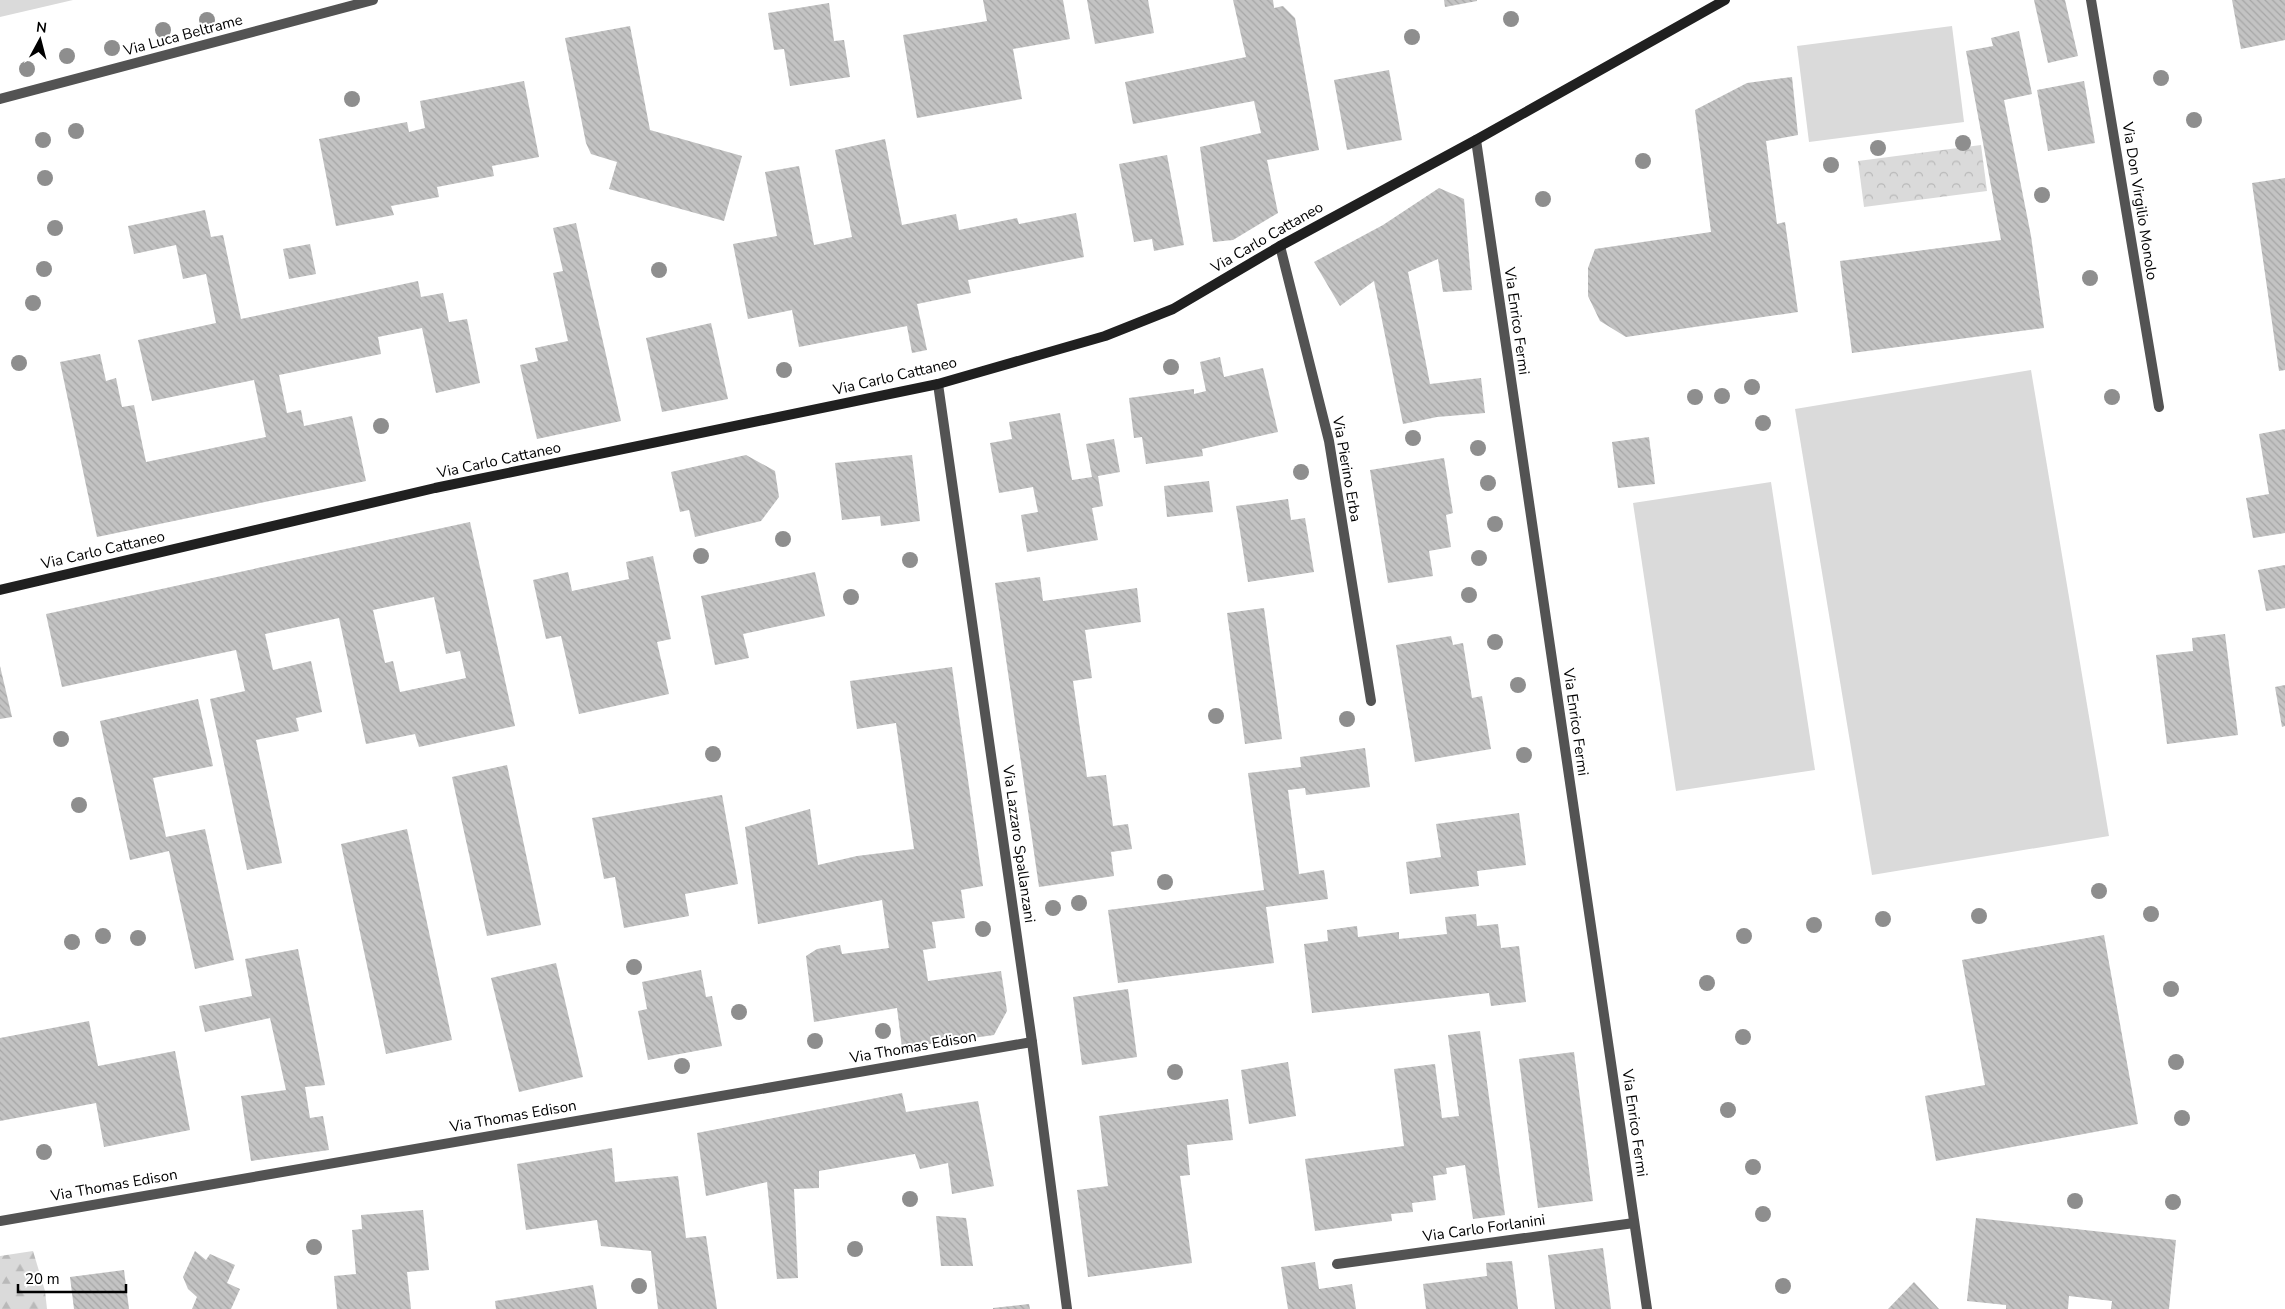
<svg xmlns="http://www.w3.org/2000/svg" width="2285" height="1309" font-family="'Nunito Sans',sans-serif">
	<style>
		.forest { fill: url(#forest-firs) }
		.park { fill: url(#park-crowns) }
		.pitch { fill: #dadada }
		.building { fill: url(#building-back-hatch); fill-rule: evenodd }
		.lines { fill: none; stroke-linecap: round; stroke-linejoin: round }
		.street { stroke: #535353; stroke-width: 10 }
		.secondary { stroke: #202020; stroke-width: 10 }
		.tree { fill: #8e8e8e }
		.labels { text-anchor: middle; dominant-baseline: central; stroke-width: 4; stroke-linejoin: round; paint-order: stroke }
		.street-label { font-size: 15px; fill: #000; stroke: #fff }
	</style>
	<defs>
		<pattern id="forest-firs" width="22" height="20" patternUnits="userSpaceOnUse" patternTransform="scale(1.25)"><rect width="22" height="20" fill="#dadada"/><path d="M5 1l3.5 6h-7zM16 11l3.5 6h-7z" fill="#b9b9b9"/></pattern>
		<pattern id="park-crowns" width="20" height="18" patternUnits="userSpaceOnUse" patternTransform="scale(1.25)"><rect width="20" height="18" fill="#dadada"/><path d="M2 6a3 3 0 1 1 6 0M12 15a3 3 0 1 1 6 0" fill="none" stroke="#b9b9b9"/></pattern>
		<pattern id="building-back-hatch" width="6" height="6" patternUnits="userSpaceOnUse" patternTransform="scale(1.25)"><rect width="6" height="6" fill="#c3c3c3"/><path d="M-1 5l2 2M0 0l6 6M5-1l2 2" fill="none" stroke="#a6a6a6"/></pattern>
	</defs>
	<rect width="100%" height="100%" fill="#fff"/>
	<polygon class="forest" points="33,1251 45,1291 47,1309 0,1309 0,1256"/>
	<polygon class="park" points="1981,145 1987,191 1864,207 1858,161"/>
	<g class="pitch">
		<polygon points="0,0 73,0 0,17"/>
		<polygon points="1952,26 1964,122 1809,142 1797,46"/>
		<polygon points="2031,370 2109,836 1872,875 1795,409"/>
		<polygon points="1771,482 1815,770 1676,791 1633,503"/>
	</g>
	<g class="building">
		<polygon points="983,0 1063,0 1070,39 1013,49 1022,99 917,118 903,35 987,21"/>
		<polygon points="1087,0 1148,0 1154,33 1095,44"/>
		<polygon points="1233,0 1273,0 1274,8 1283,6 1295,18 1319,150 1267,160 1278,213 1233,240 1213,242 1200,147 1261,133 1254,101 1133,124 1125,82 1246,57"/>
		<polygon points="1444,0 1477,0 1477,1 1445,7"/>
		<polygon points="2034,0 2065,0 2078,56 2048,63"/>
		<polygon points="2232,0 2285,0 2285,40 2241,49"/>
		<polygon points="829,3 834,41 844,40 850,77 790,86 784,49 774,50 768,13"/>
		<polygon points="630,26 650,130 742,156 724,221 609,189 617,162 591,154 586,143 565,38"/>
		<polygon points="2019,31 2032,94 2004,100 2031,236 2044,328 1852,353 1840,261 2001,240 1966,51 1993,46 1991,38"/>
		<polygon points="1389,70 1402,140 1347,150 1334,80"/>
		<polygon points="1792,77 1798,135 1766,141 1777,224 1785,222 1798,312 1626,337 1600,321 1588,296 1588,268 1595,249 1711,232 1695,110 1747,83"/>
		<polygon points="524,81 539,157 492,166 494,176 437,187 439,197 391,206 394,215 336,226 319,139 407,122 409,132 425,128 420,101"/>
		<polygon points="2084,81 2095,143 2048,151 2037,90"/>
		<polygon points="885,139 902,225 956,214 959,230 1017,218 1019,224 1076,213 1084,257 968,280 971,293 917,304 927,350 912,353 907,326 799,347 792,310 748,319 733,244 777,236 765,172 799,166 814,245 852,237 835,150"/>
		<polygon points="1167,155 1184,245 1154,251 1152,239 1134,242 1119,164"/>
		<polygon points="2285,178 2285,370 2279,371 2252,183"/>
		<polygon points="1439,188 1464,199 1472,290 1443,292 1438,259 1408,272 1430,384 1481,378 1485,413 1437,417 1403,424 1374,281 1340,306 1314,262 1383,225"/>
		<polygon points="205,210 211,237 223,235 241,319 418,281 421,297 443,293 449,322 467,319 480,383 436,393 422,328 378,337 381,354 279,375 287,413 301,410 304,426 352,416 366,481 97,537 60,362 100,354 106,381 116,378 122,407 134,405 146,462 266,437 254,380 152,401 138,340 216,323 206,274 183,279 176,245 134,254 128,226"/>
		<polygon points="576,223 621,421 537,439 520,365 538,361 535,348 568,341 553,273 563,271 553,228"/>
		<polygon points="310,244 316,274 289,279 283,249"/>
		<polygon points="711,323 728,399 662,412 646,338"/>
		<polygon points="1220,357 1224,377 1263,368 1278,432 1202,449 1203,456 1146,464 1142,437 1134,438 1129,398 1194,389 1194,394 1206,391 1200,362"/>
		<polygon points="1060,413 1072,480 1092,477 1086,444 1114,439 1120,472 1098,476 1103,506 1092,508 1098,540 1027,552 1021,515 1038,512 1033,487 999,493 990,443 1012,439 1009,422"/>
		<polygon points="2285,429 2285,533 2253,538 2246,498 2269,494 2259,434"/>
		<polygon points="1649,437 1655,484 1618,488 1612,442"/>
		<polygon points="746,455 775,471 779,497 761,521 695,537 689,510 680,512 671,472"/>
		<polygon points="912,455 920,521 881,526 880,516 842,520 835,463"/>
		<polygon points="1444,458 1453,513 1446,515 1451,547 1429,551 1433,576 1388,583 1370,470"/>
		<polygon points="1209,481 1213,512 1167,517 1164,486"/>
		<polygon points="1288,499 1291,520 1305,518 1314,572 1248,582 1236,506"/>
		<path d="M470,522L515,726L419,747L415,734L366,744L339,618L265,634L273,670L311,661L322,712L296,718L299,731L256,740L282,863L247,870L210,699L245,691L236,650L62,687L46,614ZM434,597L446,654L460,651L466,678L400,692L393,661L385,663L373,610Z"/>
		<polygon points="653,556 671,639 657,642 669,694 579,714 561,636 546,639 533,580 568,572 572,591 629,579 626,562"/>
		<polygon points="2285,565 2285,608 2266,611 2258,570"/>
		<polygon points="815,572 825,616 743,634 749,658 715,665 701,596"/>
		<polygon points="1040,577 1043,601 1137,588 1141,622 1085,630 1092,678 1073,681 1087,777 1106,775 1113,826 1128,824 1132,849 1111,852 1114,876 1039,887 995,583"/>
		<polygon points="1264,608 1282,739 1245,744 1227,613"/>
		<polygon points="2225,634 2238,735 2167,744 2156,655 2193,651 2192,638"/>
		<polygon points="1451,636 1453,645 1463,643 1472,698 1482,696 1491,749 1415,762 1396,645"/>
		<polygon points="0,666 12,717 0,719"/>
		<polygon points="952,667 983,886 961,890 965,918 932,922 936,948 923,950 928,981 1001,971 1007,1011 994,1035 902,1048 897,1008 814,1022 806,956 817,949 840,945 842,954 889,948 882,900 758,924 745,827 810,809 818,865 857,856 914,849 896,723 857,729 850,681"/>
		<polygon points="2285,685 2285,726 2282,727 2275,687"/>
		<polygon points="198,699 213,766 153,778 166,837 205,829 234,960 195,969 169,851 130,860 100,721"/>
		<polygon points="1365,748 1370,787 1306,795 1305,788 1288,790 1299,874 1324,870 1328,899 1266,907 1274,963 1118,983 1108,910 1264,890 1248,773 1301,767 1300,757"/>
		<polygon points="507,765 541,925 487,936 452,777"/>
		<polygon points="722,795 738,884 685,894 689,916 624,928 615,877 604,879 592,818"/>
		<polygon points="1519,813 1526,865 1477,871 1479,886 1410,894 1406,862 1441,857 1436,824"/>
		<polygon points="407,829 452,1040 386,1054 341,844"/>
		<polygon points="1476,914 1477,926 1498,924 1501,948 1519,946 1526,1002 1491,1006 1489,993 1312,1013 1304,944 1328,941 1327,930 1357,926 1358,937 1399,932 1399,939 1447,934 1445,917"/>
		<polygon points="2104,935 2138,1124 1936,1161 1925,1096 1985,1085 1962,960"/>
		<polygon points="298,949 325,1085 305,1087 310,1118 323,1116 329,1150 251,1161 241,1096 286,1090 270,1018 205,1032 199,1006 252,996 245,959"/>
		<polygon points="556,963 583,1077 519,1092 491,978"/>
		<polygon points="701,970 706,997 712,996 722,1046 648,1060 638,1011 647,1009 642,982"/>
		<polygon points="1128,989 1137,1057 1082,1065 1073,997"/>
		<polygon points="89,1021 98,1066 175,1051 190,1130 104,1147 96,1103 0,1121 0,1038"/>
		<polygon points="1480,1031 1505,1215 1473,1219 1465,1165 1446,1168 1447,1174 1433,1176 1436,1200 1412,1203 1413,1212 1391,1214 1392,1221 1315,1231 1305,1159 1404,1146 1394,1069 1435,1064 1442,1118 1459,1116 1448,1035"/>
		<polygon points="1574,1052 1593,1201 1538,1208 1519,1059"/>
		<polygon points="1288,1062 1296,1116 1249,1124 1241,1070"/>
		<polygon points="902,1093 906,1112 978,1101 994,1186 952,1194 948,1163 920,1169 915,1154 819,1171 819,1188 794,1189 798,1278 777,1279 767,1182 706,1196 697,1133"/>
		<polygon points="1228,1099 1233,1140 1187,1145 1190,1175 1180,1176 1192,1263 1088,1277 1077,1190 1108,1186 1099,1116"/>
		<polygon points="612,1148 615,1182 678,1176 686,1238 706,1236 717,1309 658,1309 651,1251 601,1246 597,1220 526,1230 517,1164"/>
		<polygon points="423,1210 429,1270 407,1272 411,1309 337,1309 334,1276 356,1274 352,1230 362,1229 361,1215"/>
		<polygon points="936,1216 966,1218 973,1266 941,1266"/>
		<polygon points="1976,1218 2176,1240 2169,1309 2111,1309 2112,1301 2069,1296 2068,1309 2006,1309 2006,1305 1967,1301"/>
		<polygon points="1603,1248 1611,1309 1555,1309 1548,1255"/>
		<polygon points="195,1251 206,1260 210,1254 235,1265 227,1283 240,1289 231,1309 192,1309 197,1297 188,1289 183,1277"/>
		<polygon points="1512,1261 1518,1309 1426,1309 1423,1284 1487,1276 1486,1263"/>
		<polygon points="1315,1262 1319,1289 1352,1284 1356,1309 1288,1309 1281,1267"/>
		<polygon points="124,1270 129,1309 74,1309 70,1277"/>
		<polygon points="1914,1282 1939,1309 1888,1309"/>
		<polygon points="593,1285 597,1309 496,1309 495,1301"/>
		<polygon points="1029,1304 1030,1309 993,1309 993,1308"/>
	</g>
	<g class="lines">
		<g class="street">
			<polyline points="2091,0 2159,407"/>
			<polyline points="0,99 373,0"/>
			<polyline points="1476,140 1647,1309"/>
			<polyline points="1280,246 1329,441 1371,701"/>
			<polyline points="938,384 1032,1042 1067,1309"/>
			<polyline points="0,1221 1032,1042"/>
			<polyline points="1337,1264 1634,1223"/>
		</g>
		<polyline class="secondary" points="0,590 435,488 938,384 1105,336 1173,309 1280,246 1476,140 1725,0"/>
	</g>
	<g class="tree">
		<circle cx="1511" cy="19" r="8"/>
		<circle cx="207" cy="20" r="8"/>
		<circle cx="163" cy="30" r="8"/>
		<circle cx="1412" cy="37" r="8"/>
		<circle cx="112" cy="48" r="8"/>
		<circle cx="67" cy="56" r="8"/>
		<circle cx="27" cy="69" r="8"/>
		<circle cx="2161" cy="78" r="8"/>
		<circle cx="352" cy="99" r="8"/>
		<circle cx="2194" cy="120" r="8"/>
		<circle cx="76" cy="131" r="8"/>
		<circle cx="43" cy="140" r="8"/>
		<circle cx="1963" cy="143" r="8"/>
		<circle cx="1878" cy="148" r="8"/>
		<circle cx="1643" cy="161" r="8"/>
		<circle cx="1831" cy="165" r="8"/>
		<circle cx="45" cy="178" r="8"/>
		<circle cx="2042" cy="195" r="8"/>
		<circle cx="1543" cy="199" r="8"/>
		<circle cx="55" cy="228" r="8"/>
		<circle cx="44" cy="269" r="8"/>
		<circle cx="659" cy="270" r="8"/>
		<circle cx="2090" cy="278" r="8"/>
		<circle cx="33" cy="303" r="8"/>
		<circle cx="19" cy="363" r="8"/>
		<circle cx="1171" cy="367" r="8"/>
		<circle cx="784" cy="370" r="8"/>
		<circle cx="1752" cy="387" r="8"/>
		<circle cx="1722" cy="396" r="8"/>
		<circle cx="1695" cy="397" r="8"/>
		<circle cx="2112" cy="397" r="8"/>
		<circle cx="1763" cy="423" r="8"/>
		<circle cx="381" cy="426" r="8"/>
		<circle cx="1413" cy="438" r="8"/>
		<circle cx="1478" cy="448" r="8"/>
		<circle cx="1301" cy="472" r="8"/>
		<circle cx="1488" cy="483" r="8"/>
		<circle cx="1495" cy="524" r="8"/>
		<circle cx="783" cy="539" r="8"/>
		<circle cx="701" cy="556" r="8"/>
		<circle cx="1479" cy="558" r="8"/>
		<circle cx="910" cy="560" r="8"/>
		<circle cx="1469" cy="595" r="8"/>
		<circle cx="851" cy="597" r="8"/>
		<circle cx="1495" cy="642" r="8"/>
		<circle cx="1518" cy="685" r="8"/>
		<circle cx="1216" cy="716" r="8"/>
		<circle cx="1347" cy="719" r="8"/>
		<circle cx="61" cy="739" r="8"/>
		<circle cx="713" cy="754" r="8"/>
		<circle cx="1524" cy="755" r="8"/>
		<circle cx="79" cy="805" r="8"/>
		<circle cx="1165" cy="882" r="8"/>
		<circle cx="2099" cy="891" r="8"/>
		<circle cx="1079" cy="903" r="8"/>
		<circle cx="1053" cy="908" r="8"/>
		<circle cx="2151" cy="914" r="8"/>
		<circle cx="1979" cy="916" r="8"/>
		<circle cx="1883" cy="919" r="8"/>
		<circle cx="1814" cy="925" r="8"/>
		<circle cx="983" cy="929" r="8"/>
		<circle cx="103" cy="936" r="8"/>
		<circle cx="1744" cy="936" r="8"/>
		<circle cx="138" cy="938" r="8"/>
		<circle cx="72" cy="942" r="8"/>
		<circle cx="634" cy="967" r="8"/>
		<circle cx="1707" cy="983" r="8"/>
		<circle cx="2171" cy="989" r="8"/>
		<circle cx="739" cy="1012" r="8"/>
		<circle cx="883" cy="1031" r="8"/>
		<circle cx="1743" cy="1037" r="8"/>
		<circle cx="815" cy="1041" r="8"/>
		<circle cx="2176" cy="1062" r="8"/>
		<circle cx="682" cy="1066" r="8"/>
		<circle cx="1175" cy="1072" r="8"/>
		<circle cx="1728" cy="1110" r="8"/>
		<circle cx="2182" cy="1118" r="8"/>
		<circle cx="44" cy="1152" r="8"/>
		<circle cx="1753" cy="1167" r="8"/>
		<circle cx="910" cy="1199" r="8"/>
		<circle cx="2075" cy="1201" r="8"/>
		<circle cx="2173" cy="1202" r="8"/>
		<circle cx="1763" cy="1214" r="8"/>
		<circle cx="314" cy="1247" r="8"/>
		<circle cx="855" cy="1249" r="8"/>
		<circle cx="639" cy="1286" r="8"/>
		<circle cx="1783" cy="1286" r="8"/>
	</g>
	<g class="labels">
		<g class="street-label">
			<text transform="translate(183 35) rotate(-15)">Via Luca Beltrame</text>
			<text transform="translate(2140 201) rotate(81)">Via Don Virgilio Monolo</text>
			<text transform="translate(1267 237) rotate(-30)">Via Carlo Cattaneo</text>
			<text transform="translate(1517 321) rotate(82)">Via Enrico Fermi</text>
			<text transform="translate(895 376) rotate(-13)">Via Carlo Cattaneo</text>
			<text transform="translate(499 460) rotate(-12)">Via Carlo Cattaneo</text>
			<text transform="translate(1347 469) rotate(80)">Via Pierino Erba</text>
			<text transform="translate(103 550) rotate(-13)">Via Carlo Cattaneo</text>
			<text transform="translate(1576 722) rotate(82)">Via Enrico Fermi</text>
			<text transform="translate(1019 844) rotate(82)">Via Lazzaro Spallanzani</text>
			<text transform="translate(913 1047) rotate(-10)">Via Thomas Edison</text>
			<text transform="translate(513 1116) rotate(-10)">Via Thomas Edison</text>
			<text transform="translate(1635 1123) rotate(82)">Via Enrico Fermi</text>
			<text transform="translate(114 1185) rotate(-10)">Via Thomas Edison</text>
			<text transform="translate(1484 1228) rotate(-8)">Via Carlo Forlanini</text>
		</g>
	</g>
	<g transform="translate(40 40) rotate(7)" stroke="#ffffff" stroke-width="4" paint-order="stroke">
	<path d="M0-4L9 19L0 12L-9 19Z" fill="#000000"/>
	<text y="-8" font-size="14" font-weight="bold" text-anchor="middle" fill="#000000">N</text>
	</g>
	<path d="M18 1284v8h108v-8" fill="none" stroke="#000000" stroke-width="2.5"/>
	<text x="25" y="1284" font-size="15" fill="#000000" stroke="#ffffff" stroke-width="4" paint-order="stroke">20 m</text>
</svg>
